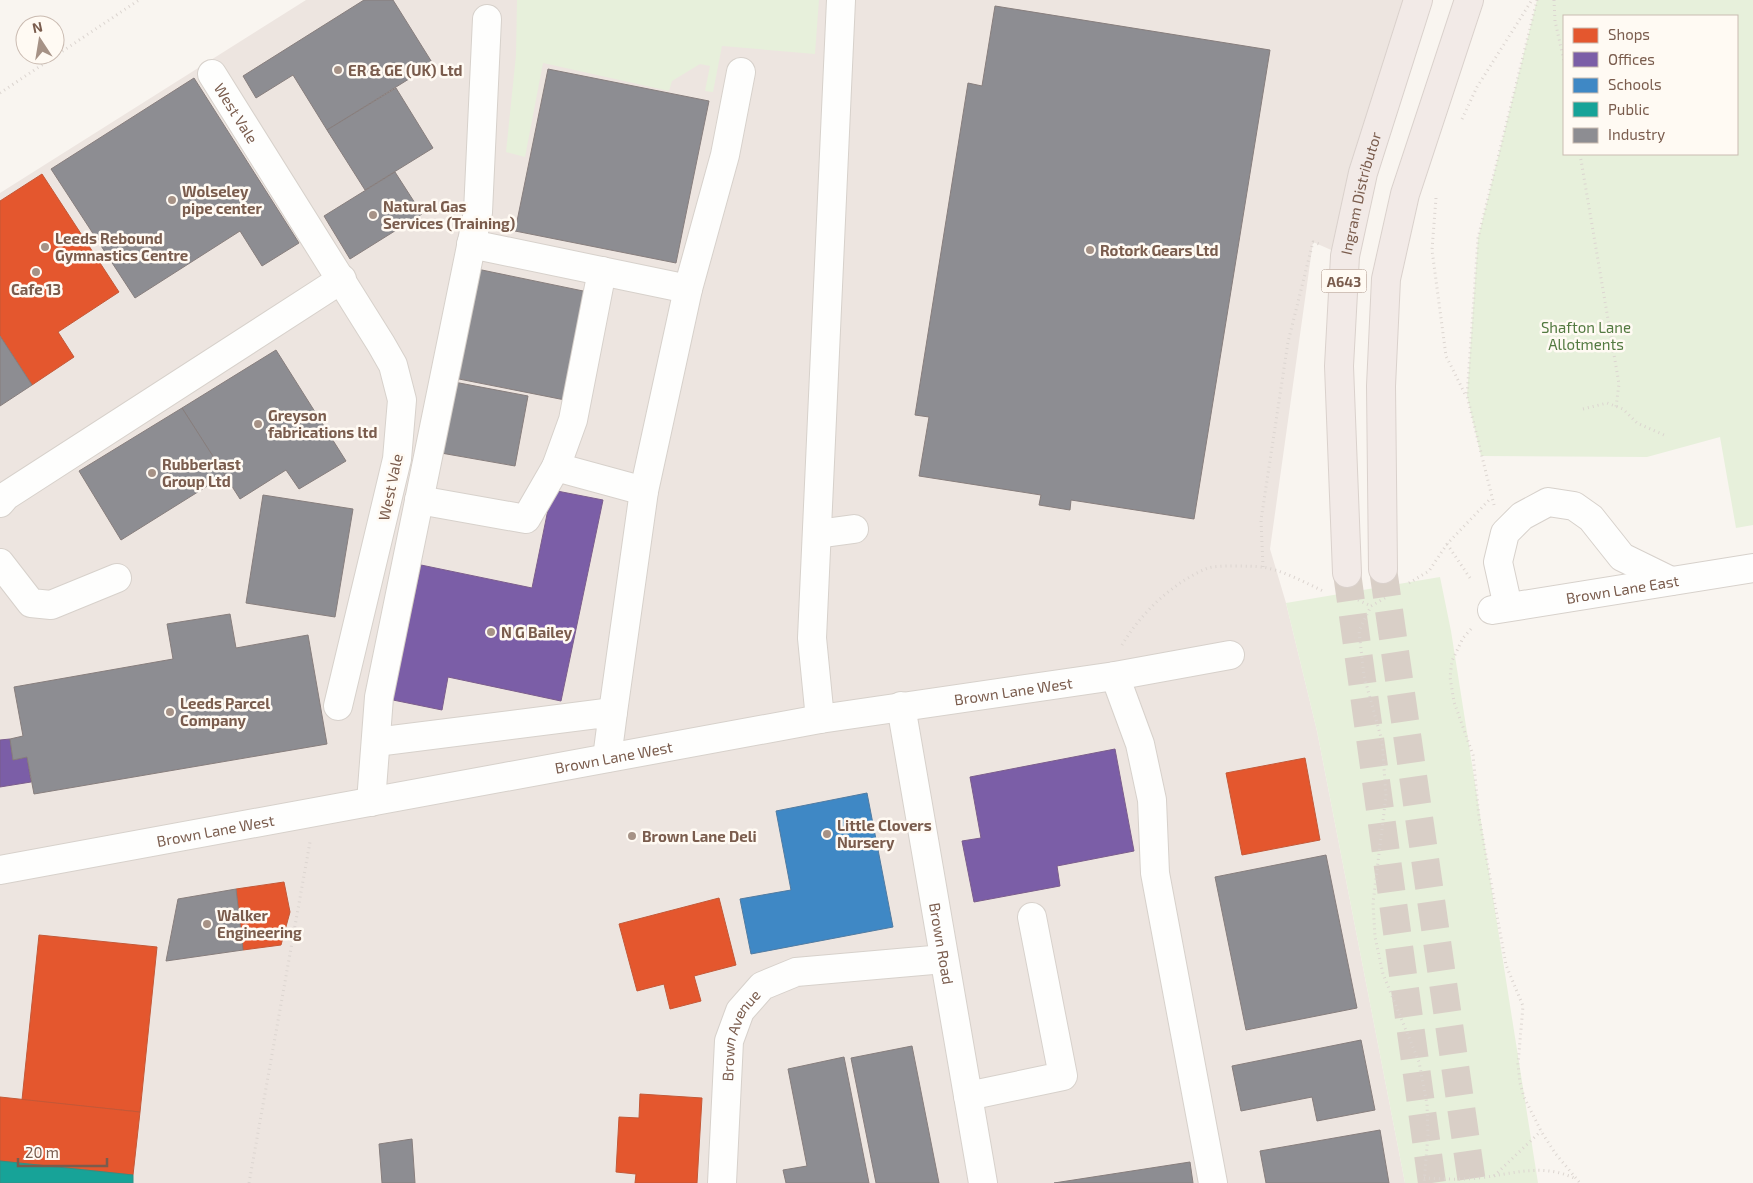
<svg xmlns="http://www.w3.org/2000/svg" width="1753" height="1183" font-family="'Exo 2',sans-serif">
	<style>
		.industrial { fill: #ede5e0 }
		.green { fill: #e7f0db; fill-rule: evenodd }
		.shops { fill: #e4572e; stroke: #c45837 }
		.offices { fill: #7b5ea7; stroke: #7b5d8c }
		.schools { fill: #3f88c5; stroke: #517ba1 }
		.public { fill: #17a398; stroke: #358e82 }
		.industry { fill: #8d8d92; stroke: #877e7d }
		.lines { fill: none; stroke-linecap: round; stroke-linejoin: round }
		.highway-tunnel { stroke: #d9cfc7; stroke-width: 28; stroke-dasharray: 28 14; stroke-linecap: butt }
		.minor-casing { stroke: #d7d1cb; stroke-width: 30 }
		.highway-casing { stroke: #dad1cc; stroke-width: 30 }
		.path { stroke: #dcd5d0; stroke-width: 3; stroke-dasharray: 1 4; stroke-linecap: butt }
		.minor { stroke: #fefefd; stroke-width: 28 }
		.highway { stroke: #f2eae7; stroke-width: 28 }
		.poi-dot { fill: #a69286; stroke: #fffaf3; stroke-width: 2 }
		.labels { text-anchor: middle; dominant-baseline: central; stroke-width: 5; stroke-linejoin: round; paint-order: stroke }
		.shield { fill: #fffaf3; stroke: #a28b7f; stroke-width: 1 }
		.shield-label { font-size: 14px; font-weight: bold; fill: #7a5c4d }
		.poi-label { font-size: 15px; font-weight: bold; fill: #7a5c4d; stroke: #fffaf3; text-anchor: start }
		.street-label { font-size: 15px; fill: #7a5c4d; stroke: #fffaf3 }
		.park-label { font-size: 15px; fill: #537a41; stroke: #fffaf3 }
	</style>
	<rect width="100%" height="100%" fill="#f9f5f0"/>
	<polygon class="industrial" points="306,0 1418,0 1345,256 1313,242 1270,549 1286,603 1317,731 1405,1183 0,1183 0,193"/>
	<g class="green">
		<polygon points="517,0 819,0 815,54 722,46 713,92 705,91 710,66 700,64 672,81 669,91 543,63 525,157 506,152 516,55"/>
		<path d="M1537,0H1753V525L1736,528L1720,437L1647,457L1481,456L1467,396L1478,238ZM1737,16V154H1564V16Z"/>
		<polygon points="1440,577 1451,631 1538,1183 1405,1183 1317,731 1286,603"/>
	</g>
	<g class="shops">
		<polygon points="42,174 119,292 58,332 74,357 32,385 0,336 0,201"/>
		<polygon points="1305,758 1320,840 1242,855 1226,773"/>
		<polygon points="284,882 290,912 281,945 243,950 236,889"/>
		<polygon points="719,898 736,965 694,976 701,1001 670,1009 664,984 637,991 619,924"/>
		<polygon points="39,935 157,947 140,1112 22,1100"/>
		<polygon points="640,1094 702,1098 697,1183 635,1183 636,1174 616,1172 619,1117 639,1118"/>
		<polygon points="0,1097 140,1112 133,1175 0,1161"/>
	</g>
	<g class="offices">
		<polygon points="552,490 603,500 561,701 448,677 442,710 393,700 421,565 532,588"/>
		<polygon points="10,739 13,760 27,757 31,782 0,787 0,740"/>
		<polygon points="1115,749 1134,851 1057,866 1060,886 974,902 962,841 981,838 970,777"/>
	</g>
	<polygon class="schools" points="867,793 893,927 751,954 740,899 791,890 776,811"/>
	<polygon class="public" points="0,1161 133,1175 133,1183 0,1183"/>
	<g class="industry">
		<polygon points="364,0 393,0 433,64 327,130 293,75 256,98 243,76"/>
		<polygon points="995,6 1270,50 1194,519 1071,500 1070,510 1039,505 1041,495 919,476 929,417 915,415 968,83 982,86"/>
		<polygon points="548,69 709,101 676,263 515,231"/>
		<polygon points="194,78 299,243 262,266 240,231 135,298 51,169"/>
		<polygon points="396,88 433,148 365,190 327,130"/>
		<polygon points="395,172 422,214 350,259 324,216"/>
		<polygon points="477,269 588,292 565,400 454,378"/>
		<polygon points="0,336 32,385 0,406"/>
		<polygon points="276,350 346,461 299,489 286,470 240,499 182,408"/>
		<polygon points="454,382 528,396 515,466 441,453"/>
		<polygon points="182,408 225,475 121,540 79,471"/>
		<polygon points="263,495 353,509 335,617 246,603"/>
		<polygon points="230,614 236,648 308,635 327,744 34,794 27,757 13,760 10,739 23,736 14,687 173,659 167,624"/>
		<polygon points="1326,855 1357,1008 1246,1030 1215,877"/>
		<polygon points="236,889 243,950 166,961 178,899"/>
		<polygon points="1361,1040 1375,1110 1317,1121 1312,1097 1241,1111 1232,1066"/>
		<polygon points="912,1046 939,1183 876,1183 851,1058"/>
		<polygon points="844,1057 869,1183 786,1183 783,1170 807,1166 788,1069"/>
		<polygon points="1380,1130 1389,1183 1266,1183 1260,1151"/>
		<polygon points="412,1139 415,1183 382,1183 379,1144"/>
		<polygon points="1190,1162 1193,1183 1054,1183"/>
	</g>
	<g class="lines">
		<g class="highway-tunnel">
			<polyline points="1383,569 1472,1183"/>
			<polyline points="1347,573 1432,1183"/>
		</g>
		<defs>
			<g id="minor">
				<path id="s1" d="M212,74L381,344L393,365L402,400L397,459L338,706"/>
				<polyline points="471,244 688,289"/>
				<polyline points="556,467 644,491"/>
				<polyline points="419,500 526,519 556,467 573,420 602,271"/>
				<polyline points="0,503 6,496 342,279"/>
				<polyline points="817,534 854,529"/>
				<polyline points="0,563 31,603 51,605 117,578"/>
				<polyline points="1508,607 1498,562 1505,533 1522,516 1548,502 1574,506 1591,518 1622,557 1671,581"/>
				<path id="s2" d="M1492,610L1753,568"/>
				<polyline points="1115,676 1140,744 1152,800 1155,873 1213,1183"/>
				<path id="s3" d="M901,706L983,1183"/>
				<polyline points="613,712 644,491 688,289 725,155 741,72"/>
				<polyline points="820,719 812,638 841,0"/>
				<polyline points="376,742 613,712 607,758"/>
				<polyline points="371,802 379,697 478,212 487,19"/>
				<path id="s4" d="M0,870L820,719L1115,676L1230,655"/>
				<polyline points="968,1096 1063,1076 1032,917"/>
				<path id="s5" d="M722,1183L729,1041L740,1011L762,986L796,972L944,959"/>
			</g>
			<g id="highway">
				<polyline points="1383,569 1381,386 1386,279 1405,194 1469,0"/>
				<path id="s6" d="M1347,573L1339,366L1345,256L1363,173L1418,0"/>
			</g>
		</defs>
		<use href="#minor" class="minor-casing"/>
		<use href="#highway" class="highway-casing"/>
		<g class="path">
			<polyline points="1554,0 1555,21 1564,61"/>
			<polyline points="0,93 139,0"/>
			<polyline points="1462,119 1477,87 1532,0"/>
			<polyline points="1580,154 1619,384 1616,407"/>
			<polyline points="1436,198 1432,250 1446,356 1466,396"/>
			<polyline points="1583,409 1607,403 1623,409 1637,423 1664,435"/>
			<polyline points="1494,505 1467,396 1478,238 1537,0"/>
			<polyline points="1447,544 1470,578"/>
			<polyline points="1263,567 1261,520 1288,342 1313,242 1319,244"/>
			<polyline points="1409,583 1429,571 1447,544 1491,498"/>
			<polyline points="1385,598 1371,606 1359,631 1364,676 1382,741 1386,796 1373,903 1375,937 1383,974 1419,1062 1427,1104 1428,1135 1424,1183"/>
			<polyline points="1358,600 1371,606"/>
			<polyline points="1471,629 1463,638 1452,661 1450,677 1454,702 1473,755 1479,817 1506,965 1523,1006 1518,1064 1520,1083 1524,1097 1541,1131 1555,1153 1580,1183"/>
			<path d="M1122,645C1141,613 1173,582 1208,568C1217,565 1251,566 1262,567C1282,570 1304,582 1323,591"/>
			<polyline points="1494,1176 1541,1131"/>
			<path d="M1424,1178C1442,1179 1461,1180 1479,1178C1513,1174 1541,1163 1574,1178"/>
			<polyline points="249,1183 310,842"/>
		</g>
		<use href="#minor" class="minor"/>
		<use href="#highway" class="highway"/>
	</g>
	<g class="poi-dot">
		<circle cx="338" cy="70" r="5"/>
		<circle cx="172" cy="200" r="5"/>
		<circle cx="373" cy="215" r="5"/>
		<circle cx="45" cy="247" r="5"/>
		<circle cx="1090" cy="250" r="5"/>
		<circle cx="36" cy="272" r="5"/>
		<circle cx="258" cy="424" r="5"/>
		<circle cx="152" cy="473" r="5"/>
		<circle cx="491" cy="632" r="5"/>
		<circle cx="170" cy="712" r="5"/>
		<circle cx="827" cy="834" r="5"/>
		<circle cx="632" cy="836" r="5"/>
		<circle cx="207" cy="924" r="5"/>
	</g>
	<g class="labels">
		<rect class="shield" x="1321.5" y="269.5" width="45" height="23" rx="4"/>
		<g class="shield-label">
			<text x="1344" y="281">A643</text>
		</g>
		<g class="poi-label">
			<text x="348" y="70">ER &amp; GE (UK) Ltd</text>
			<text x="182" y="191">Wolseley<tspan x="182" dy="17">pipe center</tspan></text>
			<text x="383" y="206">Natural Gas<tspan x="383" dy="17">Services (Training)</tspan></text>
			<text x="55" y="238">Leeds Rebound<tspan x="55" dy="17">Gymnastics Centre</tspan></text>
			<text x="1100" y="250">Rotork Gears Ltd</text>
			<text x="36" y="289" text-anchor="middle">Cafe 13</text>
			<text x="268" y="415">Greyson<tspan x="268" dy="17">fabrications ltd</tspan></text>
			<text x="162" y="464">Rubberlast<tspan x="162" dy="17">Group Ltd</tspan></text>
			<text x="501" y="632">N G Bailey</text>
			<text x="180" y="703">Leeds Parcel<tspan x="180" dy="17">Company</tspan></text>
			<text x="837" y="825">Little Clovers<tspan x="837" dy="17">Nursery</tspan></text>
			<text x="642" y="836">Brown Lane Deli</text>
			<text x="217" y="915">Walker<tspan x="217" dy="17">Engineering</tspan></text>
		</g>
		<g class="street-label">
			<text stroke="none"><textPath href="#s1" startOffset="46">West Vale</textPath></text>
			<text stroke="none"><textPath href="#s6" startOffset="382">Ingram Distributor</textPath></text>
			<text transform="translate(390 487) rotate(-78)">West Vale</text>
			<text stroke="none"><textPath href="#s2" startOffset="132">Brown Lane East</textPath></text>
			<text stroke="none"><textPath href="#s4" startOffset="1029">Brown Lane West</textPath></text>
			<text stroke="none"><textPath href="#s4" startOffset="624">Brown Lane West</textPath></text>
			<text stroke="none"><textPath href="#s4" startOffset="219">Brown Lane West</textPath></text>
			<text stroke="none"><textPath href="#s3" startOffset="241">Brown Road</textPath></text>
			<text stroke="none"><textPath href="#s5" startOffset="151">Brown Avenue</textPath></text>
		</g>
		<g class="park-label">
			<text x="1586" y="327">Shafton Lane<tspan x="1586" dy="17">Allotments</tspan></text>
		</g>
	</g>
	<rect x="1563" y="15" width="175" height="140" fill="#fffaf3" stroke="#cabbb1"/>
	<rect x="1573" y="28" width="25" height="15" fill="#e4572e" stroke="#cabbb1"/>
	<text x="1608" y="40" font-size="15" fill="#7a5c4d">Shops</text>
	<rect x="1573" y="52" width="25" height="15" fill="#7b5ea7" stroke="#cabbb1"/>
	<text x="1608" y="65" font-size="15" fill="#7a5c4d">Offices</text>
	<rect x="1573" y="78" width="25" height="15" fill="#3f88c5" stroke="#cabbb1"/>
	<text x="1608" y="90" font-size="15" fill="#7a5c4d">Schools</text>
	<rect x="1573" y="102" width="25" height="15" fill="#17a398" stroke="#cabbb1"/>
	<text x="1608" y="115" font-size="15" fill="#7a5c4d">Public</text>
	<rect x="1573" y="128" width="25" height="15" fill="#8d8d92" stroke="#cabbb1"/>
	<text x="1608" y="140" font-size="15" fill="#7a5c4d">Industry</text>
	<g transform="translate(40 40) rotate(348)"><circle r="24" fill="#fffaf3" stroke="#cabbb1"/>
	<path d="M0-4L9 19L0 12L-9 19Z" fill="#a69286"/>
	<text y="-8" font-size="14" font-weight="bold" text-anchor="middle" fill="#7a5c4d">N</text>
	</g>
	<path d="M18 1158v8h89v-8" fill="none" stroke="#7a5c4d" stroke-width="2.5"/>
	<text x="25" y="1158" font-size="15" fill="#7a5c4d" stroke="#fffaf3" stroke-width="4" paint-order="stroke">20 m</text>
</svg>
